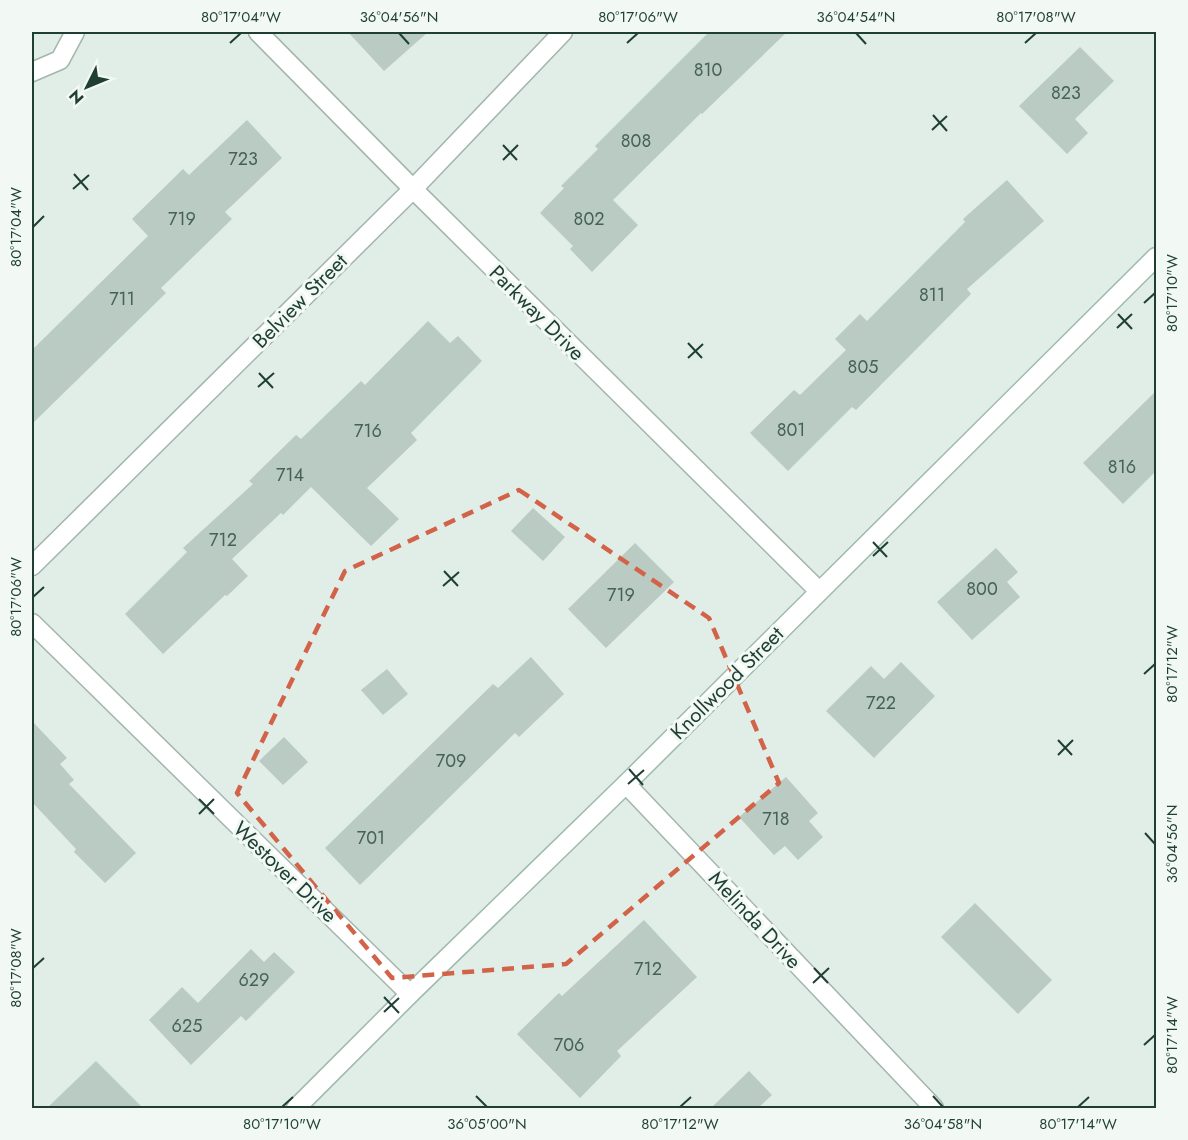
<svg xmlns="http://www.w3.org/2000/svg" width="1188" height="1140" font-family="Jost,sans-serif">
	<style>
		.building { fill: #b9cbc2 }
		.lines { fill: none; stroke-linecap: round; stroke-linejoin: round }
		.service-casing { stroke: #a3b5ae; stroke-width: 21 }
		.minor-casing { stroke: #a3b5ae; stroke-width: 21 }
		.secondary-casing { stroke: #9ebaae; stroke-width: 21 }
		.service { stroke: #fff; stroke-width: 18 }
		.minor { stroke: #fff; stroke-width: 18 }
		.secondary { stroke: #fff; stroke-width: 18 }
		.marked { fill: none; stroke: #d26348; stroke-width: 4.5; stroke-dasharray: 12 8; stroke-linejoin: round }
		.ticks { fill: none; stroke: #1f3f35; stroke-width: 2 }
		.labels { text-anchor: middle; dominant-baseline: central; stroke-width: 6; stroke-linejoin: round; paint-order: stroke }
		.number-label { font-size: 18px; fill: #466258 }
		.street-label { font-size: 21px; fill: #1f3f35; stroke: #f2f9f5 }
		.neatline { fill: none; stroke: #1f3f35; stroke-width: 2 }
		.ticks-label { font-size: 15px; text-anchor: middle; fill: #1f3f35 }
	</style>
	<rect width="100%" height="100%" fill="#e1ede7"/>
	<g class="building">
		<polygon points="348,32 428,32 384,71"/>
		<polygon points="709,32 787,32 702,114 701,113 613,200 638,225 592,272 570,249 573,246 540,213 564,188 561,186 598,149 595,146"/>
		<polygon points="1080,47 1114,81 1075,119 1088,133 1067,154 1019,106"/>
		<polygon points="247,120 282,158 225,212 232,219 161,288 166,293 32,424 32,350 148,236 132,219 183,169 189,175"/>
		<polygon points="1007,180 1044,221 967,289 971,294 856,410 852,407 788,471 750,433 794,390 800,395 846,350 835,339 860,314 867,321 965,222 963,219"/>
		<polygon points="428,321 450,343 458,336 482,361 411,433 417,440 367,488 399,519 371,546 311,487 283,515 281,513 232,559 248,576 227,596 225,595 163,654 125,614 187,552 183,548 253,484 249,481 296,435 301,439 361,381 365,385"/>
		<polygon points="1156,391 1156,471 1123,504 1083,463"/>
		<polygon points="533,508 565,537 543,561 511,531"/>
		<polygon points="635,543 674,582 606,648 568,609"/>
		<polygon points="996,548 1018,572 1007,582 1020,597 972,640 937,602"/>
		<polygon points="531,657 564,694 519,737 515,733 360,885 325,848 493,684 498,688"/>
		<polygon points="901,662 935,696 874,758 826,711 871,666 884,679"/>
		<polygon points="387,669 408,694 383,715 361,690"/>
		<polygon points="32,721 67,758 60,764 74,780 69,784 136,853 105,883 74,852 76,849 32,802"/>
		<polygon points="284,737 308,762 283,785 259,761"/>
		<polygon points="786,777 818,813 809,821 823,837 798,860 785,846 774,855 739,817"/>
		<polygon points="975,903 1052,980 1018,1014 941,937"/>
		<polygon points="644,920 697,977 617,1051 621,1056 580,1098 517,1034 559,993 562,996"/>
		<polygon points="251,949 264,962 274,952 295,972 246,1021 241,1016 191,1065 149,1020 182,987 198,1003"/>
		<polygon points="96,1061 143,1108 47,1108"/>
		<polygon points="749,1071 772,1095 758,1108 711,1108"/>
	</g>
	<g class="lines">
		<defs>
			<polyline id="service" points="32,72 60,60 75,32"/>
			<g id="minor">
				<polyline points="258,32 413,189 819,591"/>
				<polyline points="32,566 413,189 563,32"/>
				<polyline points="32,623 410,994"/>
				<polyline points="626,784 934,1108"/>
			</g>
			<polyline id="secondary" points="296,1108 410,994 626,784 1156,257"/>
		</defs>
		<use href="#service" class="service-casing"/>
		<use href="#minor" class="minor-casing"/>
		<use href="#secondary" class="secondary-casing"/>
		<use href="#service" class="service"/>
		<use href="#minor" class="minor"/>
		<use href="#secondary" class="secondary"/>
	</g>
	<path class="marked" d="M519,490L709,618L779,783L566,964L392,978L237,793L345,571Z"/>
	<path class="ticks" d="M399,33L409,44M856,33L866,44M230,43L241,33M627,43L638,33M1025,43L1036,33M933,115L947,131M932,130L947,116M503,145L517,160M503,160L518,145M74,174L88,190M73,189L89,175M33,227L44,216M1144,303L1155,293M1118,314L1132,329M1117,328L1132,314M688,343L702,358M688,358L703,344M259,373L273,388M258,387L274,373M873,542L887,557M873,556L888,542M444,571L458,586M443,586L459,572M33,597L44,587M1144,674L1155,664M1058,740L1072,755M1058,755L1073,740M629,769L643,785M628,784L644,770M199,799L214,814M199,814L214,799M1145,833L1155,844M33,968L44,958M814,968L828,983M813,983L829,968M384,997L399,1013M384,1012L399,998M1144,1045L1155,1035M476,1096L487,1107M933,1096L943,1107M282,1107L293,1097M680,1107L691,1097M1078,1107L1089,1097"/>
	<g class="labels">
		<g class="number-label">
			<text x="708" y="70">810</text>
			<text x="1066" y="93">823</text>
			<text x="636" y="141">808</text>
			<text x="243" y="159">723</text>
			<text x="182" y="219">719</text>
			<text x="589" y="219">802</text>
			<text x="932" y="295">811</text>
			<text x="122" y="299">711</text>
			<text x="863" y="367">805</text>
			<text x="791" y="430">801</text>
			<text x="368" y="431">716</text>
			<text x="1122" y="467">816</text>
			<text x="290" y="475">714</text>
			<text x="223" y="540">712</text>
			<text x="982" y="589">800</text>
			<text x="621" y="595">719</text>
			<text x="881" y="703">722</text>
			<text x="451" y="761">709</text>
			<text x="776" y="819">718</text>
			<text x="371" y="838">701</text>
			<text x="648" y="969">712</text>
			<text x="254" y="980">629</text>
			<text x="187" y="1026">625</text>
			<text x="569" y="1045">706</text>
		</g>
		<g class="street-label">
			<text transform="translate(300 301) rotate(-45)">Belview Street</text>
			<text transform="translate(537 313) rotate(45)">Parkway Drive</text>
			<text transform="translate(727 683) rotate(-45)">Knollwood Street</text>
			<text transform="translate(285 872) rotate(44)">Westover Drive</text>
			<text transform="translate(755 920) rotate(47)">Melinda Drive</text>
		</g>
	</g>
	<rect width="1188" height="1140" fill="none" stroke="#f2f9f5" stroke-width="66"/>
	<g transform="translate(87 87) rotate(227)" stroke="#f2f9f5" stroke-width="4.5" paint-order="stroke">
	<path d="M0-4.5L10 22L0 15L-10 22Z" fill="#1f3f35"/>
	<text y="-9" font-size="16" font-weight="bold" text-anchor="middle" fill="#1f3f35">N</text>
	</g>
	<rect x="33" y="33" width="1122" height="1074" class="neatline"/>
	<g class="ticks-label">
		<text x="241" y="22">80°17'04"W</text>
		<text x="399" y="22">36°04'56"N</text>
		<text x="638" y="22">80°17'06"W</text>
		<text x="856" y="22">36°04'54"N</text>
		<text x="1036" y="22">80°17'08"W</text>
		<text transform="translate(16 227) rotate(-90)" y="5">80°17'04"W</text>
		<text transform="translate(1172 293) rotate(-90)" y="5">80°17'10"W</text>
		<text transform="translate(16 597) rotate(-90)" y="5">80°17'06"W</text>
		<text transform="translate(1172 664) rotate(-90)" y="5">80°17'12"W</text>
		<text transform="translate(1172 844) rotate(-90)" y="5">36°04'56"N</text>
		<text transform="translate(16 968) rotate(-90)" y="5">80°17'08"W</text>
		<text transform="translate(1172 1035) rotate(-90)" y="5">80°17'14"W</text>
		<text x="282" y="1129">80°17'10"W</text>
		<text x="487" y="1129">36°05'00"N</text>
		<text x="680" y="1129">80°17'12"W</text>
		<text x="943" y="1129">36°04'58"N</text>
		<text x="1078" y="1129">80°17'14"W</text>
	</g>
</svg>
